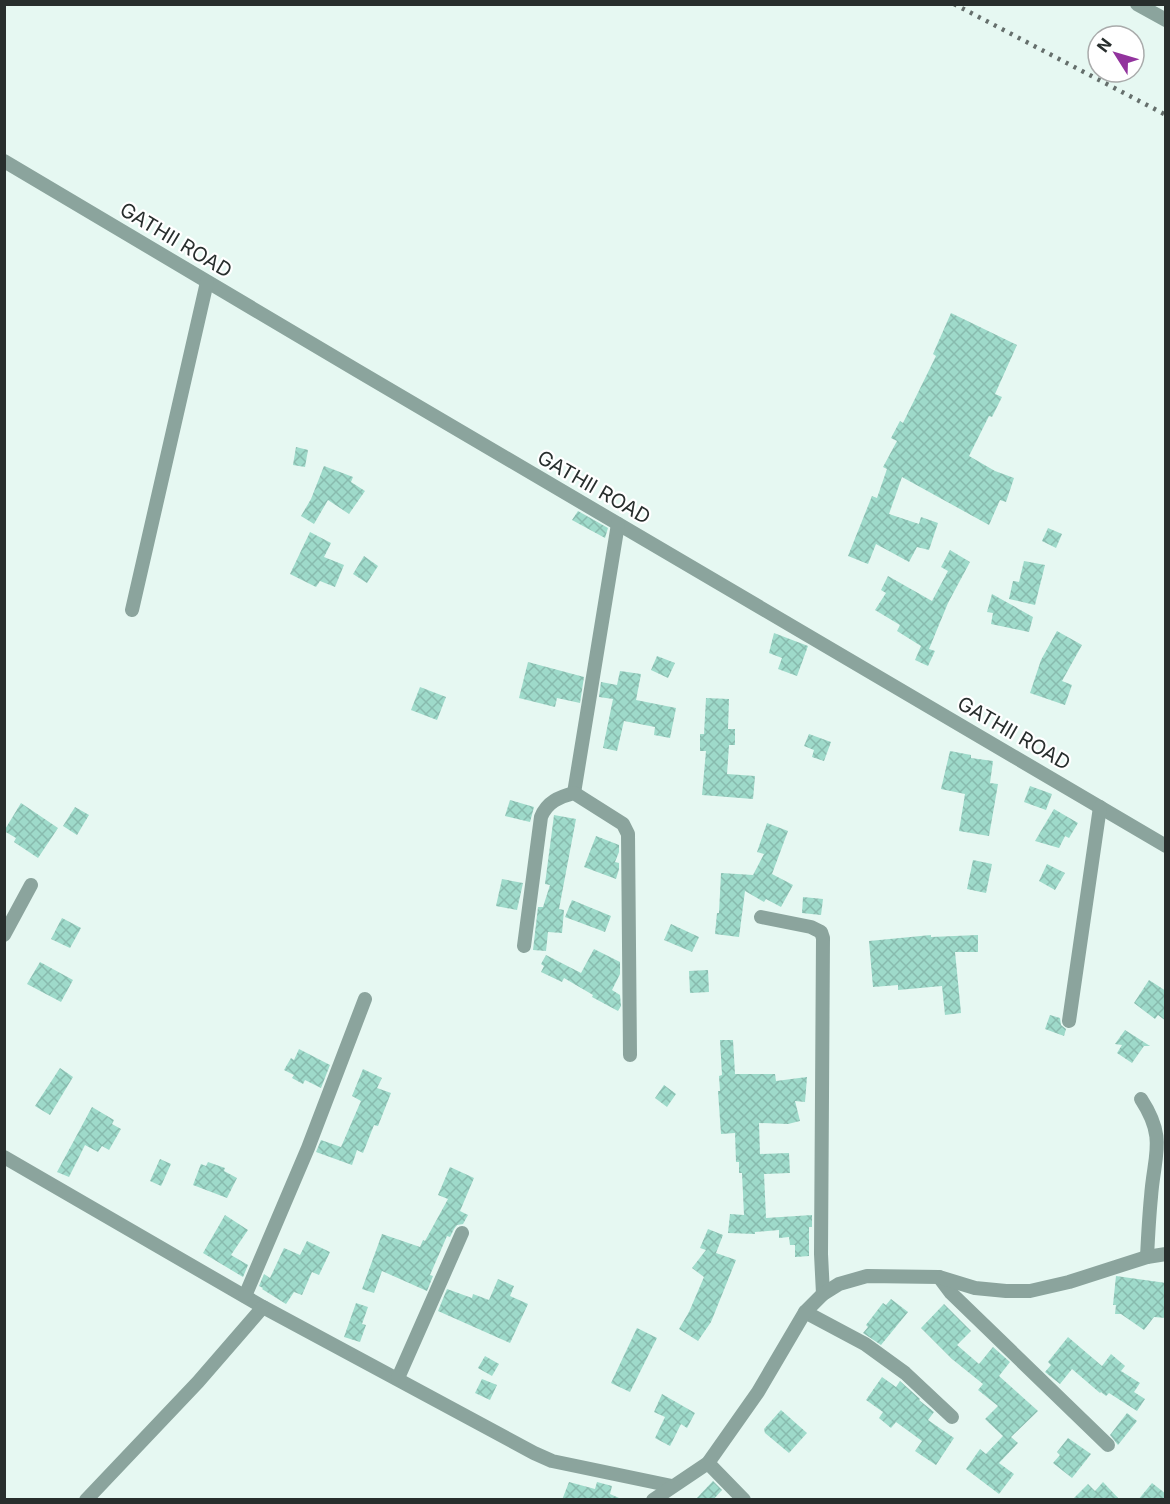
<svg xmlns="http://www.w3.org/2000/svg" width="1170" height="1504" font-family="Inter,sans-serif">
	<style>
		.building { fill: url(#building-cross-hatch) }
		.lines { fill: none; stroke-linecap: round; stroke-linejoin: round }
		.minor { stroke: #8ba49d; stroke-width: 14 }
		.rail { stroke: #656f6c; stroke-width: 4.5; stroke-dasharray: 3 6; stroke-linecap: butt }
		.labels { text-anchor: middle; dominant-baseline: central; stroke-width: 4.5; stroke-linejoin: round; paint-order: stroke }
		.street-label { font-size: 20px; fill: #282e2d; stroke: #fff }
	</style>
	<defs>
		<pattern id="building-cross-hatch" width="8" height="8" patternUnits="userSpaceOnUse" patternTransform="scale(1.5)"><rect width="8" height="8" fill="#9edaca"/><path d="M0 0l8 8M0 8l8-8" fill="none" stroke="#88bbae"/></pattern>
	</defs>
	<rect width="100%" height="100%" fill="#e6f8f2"/>
	<g class="building">
		<polygon points="951,313 1017,345 995,394 1002,397 992,417 989,416 969,456 995,471 1014,478 1006,502 1000,500 989,525 902,477 889,514 919,524 921,517 938,523 929,550 917,547 909,562 876,544 868,564 848,556 872,496 877,498 887,469 883,467 897,441 891,438 900,421 903,423 936,356 933,354"/>
		<polygon points="296,447 308,450 305,467 293,465"/>
		<polygon points="324,466 353,477 351,482 365,491 349,514 328,500 314,524 301,516 311,499"/>
		<polygon points="578,511 608,528 605,538 572,520"/>
		<polygon points="1048,528 1062,534 1056,548 1042,541"/>
		<polygon points="310,532 331,543 324,557 344,565 335,587 320,581 316,587 290,574"/>
		<polygon points="950,550 970,562 948,603 929,649 935,651 928,666 915,660 921,646 897,631 900,625 875,610 886,593 881,590 888,576 932,601 948,571 941,567"/>
		<polygon points="364,556 378,566 367,583 353,574"/>
		<polygon points="1024,561 1045,565 1035,605 1009,599 1013,581 1019,582"/>
		<polygon points="992,594 1033,617 1029,632 991,624 993,613 987,612"/>
		<polygon points="1057,631 1082,645 1062,681 1072,685 1065,705 1030,693 1041,660"/>
		<polygon points="774,633 808,646 797,676 778,669 782,658 769,653"/>
		<polygon points="657,656 675,663 668,678 651,670"/>
		<polygon points="528,662 584,677 580,703 557,698 555,707 519,698"/>
		<polygon points="620,671 641,674 636,700 676,708 670,738 654,735 655,727 624,721 617,751 603,748 613,699 599,697 601,682 617,685"/>
		<polygon points="420,687 446,697 437,720 411,710"/>
		<polygon points="706,698 729,699 728,729 735,729 735,745 729,745 727,774 755,776 753,799 702,795 706,751 700,751 700,734 704,734"/>
		<polygon points="809,734 831,742 824,761 812,757 814,750 804,746"/>
		<polygon points="950,751 971,755 971,758 993,761 990,783 998,784 989,836 959,831 965,794 941,789"/>
		<polygon points="1030,786 1052,794 1046,810 1024,802"/>
		<polygon points="510,800 534,807 530,822 505,816"/>
		<polygon points="21,803 58,828 38,858 14,842 16,838 4,831"/>
		<polygon points="75,807 89,815 77,835 63,826"/>
		<polygon points="1054,809 1078,823 1069,838 1065,836 1059,848 1035,841"/>
		<polygon points="554,815 576,819 559,909 564,910 562,933 548,932 546,951 533,950 538,907 543,907 550,885 545,884"/>
		<polygon points="767,823 788,831 772,874 793,885 781,907 766,899 764,902 745,891 739,937 715,934 717,913 719,913 721,873 753,875 764,854 757,852"/>
		<polygon points="596,836 619,845 619,852 615,862 619,863 619,869 616,879 584,867"/>
		<polygon points="973,860 992,864 986,893 967,889"/>
		<polygon points="1047,864 1065,873 1055,890 1039,881"/>
		<polygon points="502,879 523,883 517,910 496,906"/>
		<polygon points="803,897 823,899 821,915 802,913"/>
		<polygon points="572,900 611,916 605,932 565,917"/>
		<polygon points="62,918 81,928 70,948 51,939"/>
		<polygon points="671,924 699,937 692,952 664,940"/>
		<polygon points="931,935 931,937 978,935 978,952 955,952 961,1013 945,1015 942,986 898,990 898,985 873,987 869,941"/>
		<polygon points="594,949 620,962 620,974 612,990 620,995 621,1006 618,1011 592,997 593,995 564,978 562,982 541,972 544,966 541,964 546,955 581,973"/>
		<polygon points="40,962 73,980 61,1002 27,984"/>
		<polygon points="708,970 709,992 690,993 689,971"/>
		<polygon points="1149,980 1166,991 1166,1021 1158,1015 1155,1019 1134,1003"/>
		<polygon points="1050,1015 1060,1018 1061,1025 1066,1029 1064,1036 1045,1029"/>
		<polygon points="1125,1030 1150,1046 1144,1046 1132,1063 1117,1053 1122,1045 1115,1044"/>
		<polygon points="720,1040 733,1040 735,1074 775,1074 776,1081 807,1077 805,1102 795,1101 800,1121 788,1124 759,1123 760,1154 789,1153 790,1173 764,1174 766,1218 812,1215 812,1227 809,1227 809,1256 795,1257 795,1245 790,1245 789,1237 779,1238 779,1230 755,1232 755,1234 728,1233 730,1214 744,1215 742,1173 739,1173 739,1162 736,1162 735,1133 721,1134 718,1091 720,1091 719,1076 722,1075"/>
		<polygon points="299,1049 330,1065 321,1088 305,1080 303,1084 292,1078 294,1075 284,1070 291,1058 294,1060"/>
		<polygon points="60,1068 73,1077 50,1115 35,1106"/>
		<polygon points="363,1069 382,1078 377,1088 391,1093 378,1126 374,1125 363,1153 357,1150 352,1165 316,1152 321,1140 341,1147 361,1101 352,1096"/>
		<polygon points="664,1085 676,1094 667,1107 655,1098"/>
		<polygon points="92,1107 114,1120 112,1124 121,1129 109,1150 102,1146 98,1152 85,1145 69,1177 57,1172"/>
		<polygon points="160,1159 171,1164 161,1186 150,1181"/>
		<polygon points="208,1162 225,1168 224,1171 237,1178 227,1198 193,1185 201,1164 206,1166"/>
		<polygon points="450,1167 474,1178 460,1211 468,1215 463,1224 457,1225 454,1229 450,1237 447,1236 430,1275 433,1276 427,1291 382,1271 374,1293 362,1289 382,1234 420,1247 423,1240 425,1241 448,1199 438,1195"/>
		<polygon points="225,1215 248,1230 231,1255 248,1265 243,1277 203,1253"/>
		<polygon points="708,1229 723,1235 716,1253 736,1260 711,1322 698,1341 679,1329 689,1312 704,1277 692,1268 706,1250 700,1248"/>
		<polygon points="307,1241 330,1252 319,1275 312,1272 302,1295 294,1292 286,1304 262,1289 263,1288 259,1286 264,1274 270,1278 284,1248 300,1255"/>
		<polygon points="1116,1276 1166,1283 1166,1318 1154,1317 1144,1330 1121,1314 1115,1314 1116,1305 1113,1305"/>
		<polygon points="498,1279 514,1286 510,1296 528,1304 510,1343 438,1311 447,1289 472,1298 473,1294 489,1300"/>
		<polygon points="891,1299 908,1312 881,1345 863,1333 868,1327 866,1325 883,1303 886,1305"/>
		<polygon points="356,1303 368,1307 362,1324 366,1325 360,1342 344,1337"/>
		<polygon points="944,1304 971,1331 957,1345 979,1364 993,1347 1010,1362 999,1376 1038,1411 1011,1437 1018,1443 999,1463 1014,1474 999,1494 966,1469 980,1449 986,1454 1003,1436 985,1419 998,1406 978,1390 983,1384 952,1359 921,1328"/>
		<polygon points="637,1328 657,1338 630,1392 611,1383"/>
		<polygon points="1068,1337 1102,1366 1111,1354 1125,1366 1121,1371 1140,1383 1134,1392 1145,1399 1137,1411 1109,1393 1106,1396 1101,1392 1100,1393 1072,1369 1060,1384 1045,1372 1051,1365 1048,1362"/>
		<polygon points="485,1356 499,1364 492,1376 478,1368"/>
		<polygon points="882,1377 896,1387 900,1381 920,1399 919,1400 934,1412 928,1420 954,1438 936,1465 915,1451 922,1441 896,1422 891,1428 879,1418 883,1412 866,1400"/>
		<polygon points="482,1379 497,1385 490,1400 475,1393"/>
		<polygon points="662,1394 695,1413 687,1428 681,1424 670,1446 655,1438 665,1417 654,1412"/>
		<polygon points="781,1410 807,1433 789,1453 765,1433 764,1429"/>
		<polygon points="1127,1413 1137,1421 1118,1445 1110,1435"/>
		<polygon points="1068,1438 1091,1454 1072,1478 1053,1463 1060,1455 1057,1452"/>
		<polygon points="713,1481 722,1490 713,1500 695,1500"/>
		<polygon points="569,1482 595,1489 597,1482 612,1486 610,1494 619,1498 619,1500 562,1500"/>
		<polygon points="1103,1482 1120,1500 1072,1500 1088,1484 1095,1491"/>
		<polygon points="1152,1483 1166,1494 1166,1500 1138,1500"/>
	</g>
	<g class="lines">
		<g class="minor">
			<polyline points="1137,4 1166,20"/>
			<polyline points="4,161 358,371 1166,846"/>
			<polyline points="132,610 207,282"/>
			<polyline points="574,793 618,524"/>
			<polyline points="761,917 811,927 821,932 823,938 821,1254 823,1294"/>
			<polyline points="4,935 31,885"/>
			<path d="M524,946L541,817C547,802 559,797 574,793L623,824L628,834L630,1055"/>
			<polyline points="1069,1021 1100,807"/>
			<path d="M1141,1099C1167,1139 1154,1154 1151,1197C1149,1217 1148,1237 1147,1257"/>
			<polyline points="4,1157 263,1307 534,1453 552,1461 672,1486"/>
			<polyline points="939,1277 951,1293 1108,1445"/>
			<polyline points="245,1296 308,1148 365,999"/>
			<polyline points="805,1312 865,1344 905,1373 952,1417"/>
			<polyline points="398,1378 462,1233"/>
			<polyline points="708,1463 744,1500"/>
			<polyline points="86,1500 198,1382 263,1307"/>
			<polyline points="653,1500 708,1463 758,1392 805,1312 823,1294 839,1284 867,1276 939,1277 975,1288 1006,1291 1030,1291 1069,1282 1147,1257 1166,1254"/>
		</g>
		<polyline class="rail" points="954,4 1166,115"/>
	</g>
	<g class="labels">
		<g class="street-label">
			<text transform="translate(176 240) rotate(31)">GATHII ROAD</text>
			<text transform="translate(594 487) rotate(30)">GATHII ROAD</text>
			<text transform="translate(1014 733) rotate(30)">GATHII ROAD</text>
		</g>
	</g>
	<rect width="1170" height="1504" fill="none" stroke="#282e2d" stroke-width="12"/>
	<g transform="translate(1116 54) rotate(307)"><circle r="28" fill="#ffffff" stroke="#a9abab" stroke-width="1.5"/>
	<path d="M0-4.5L10 22L0 15L-10 22Z" fill="#92339d"/>
	<text y="-9" font-size="16" font-weight="bold" text-anchor="middle" fill="#282e2d">N</text>
	</g>
</svg>
